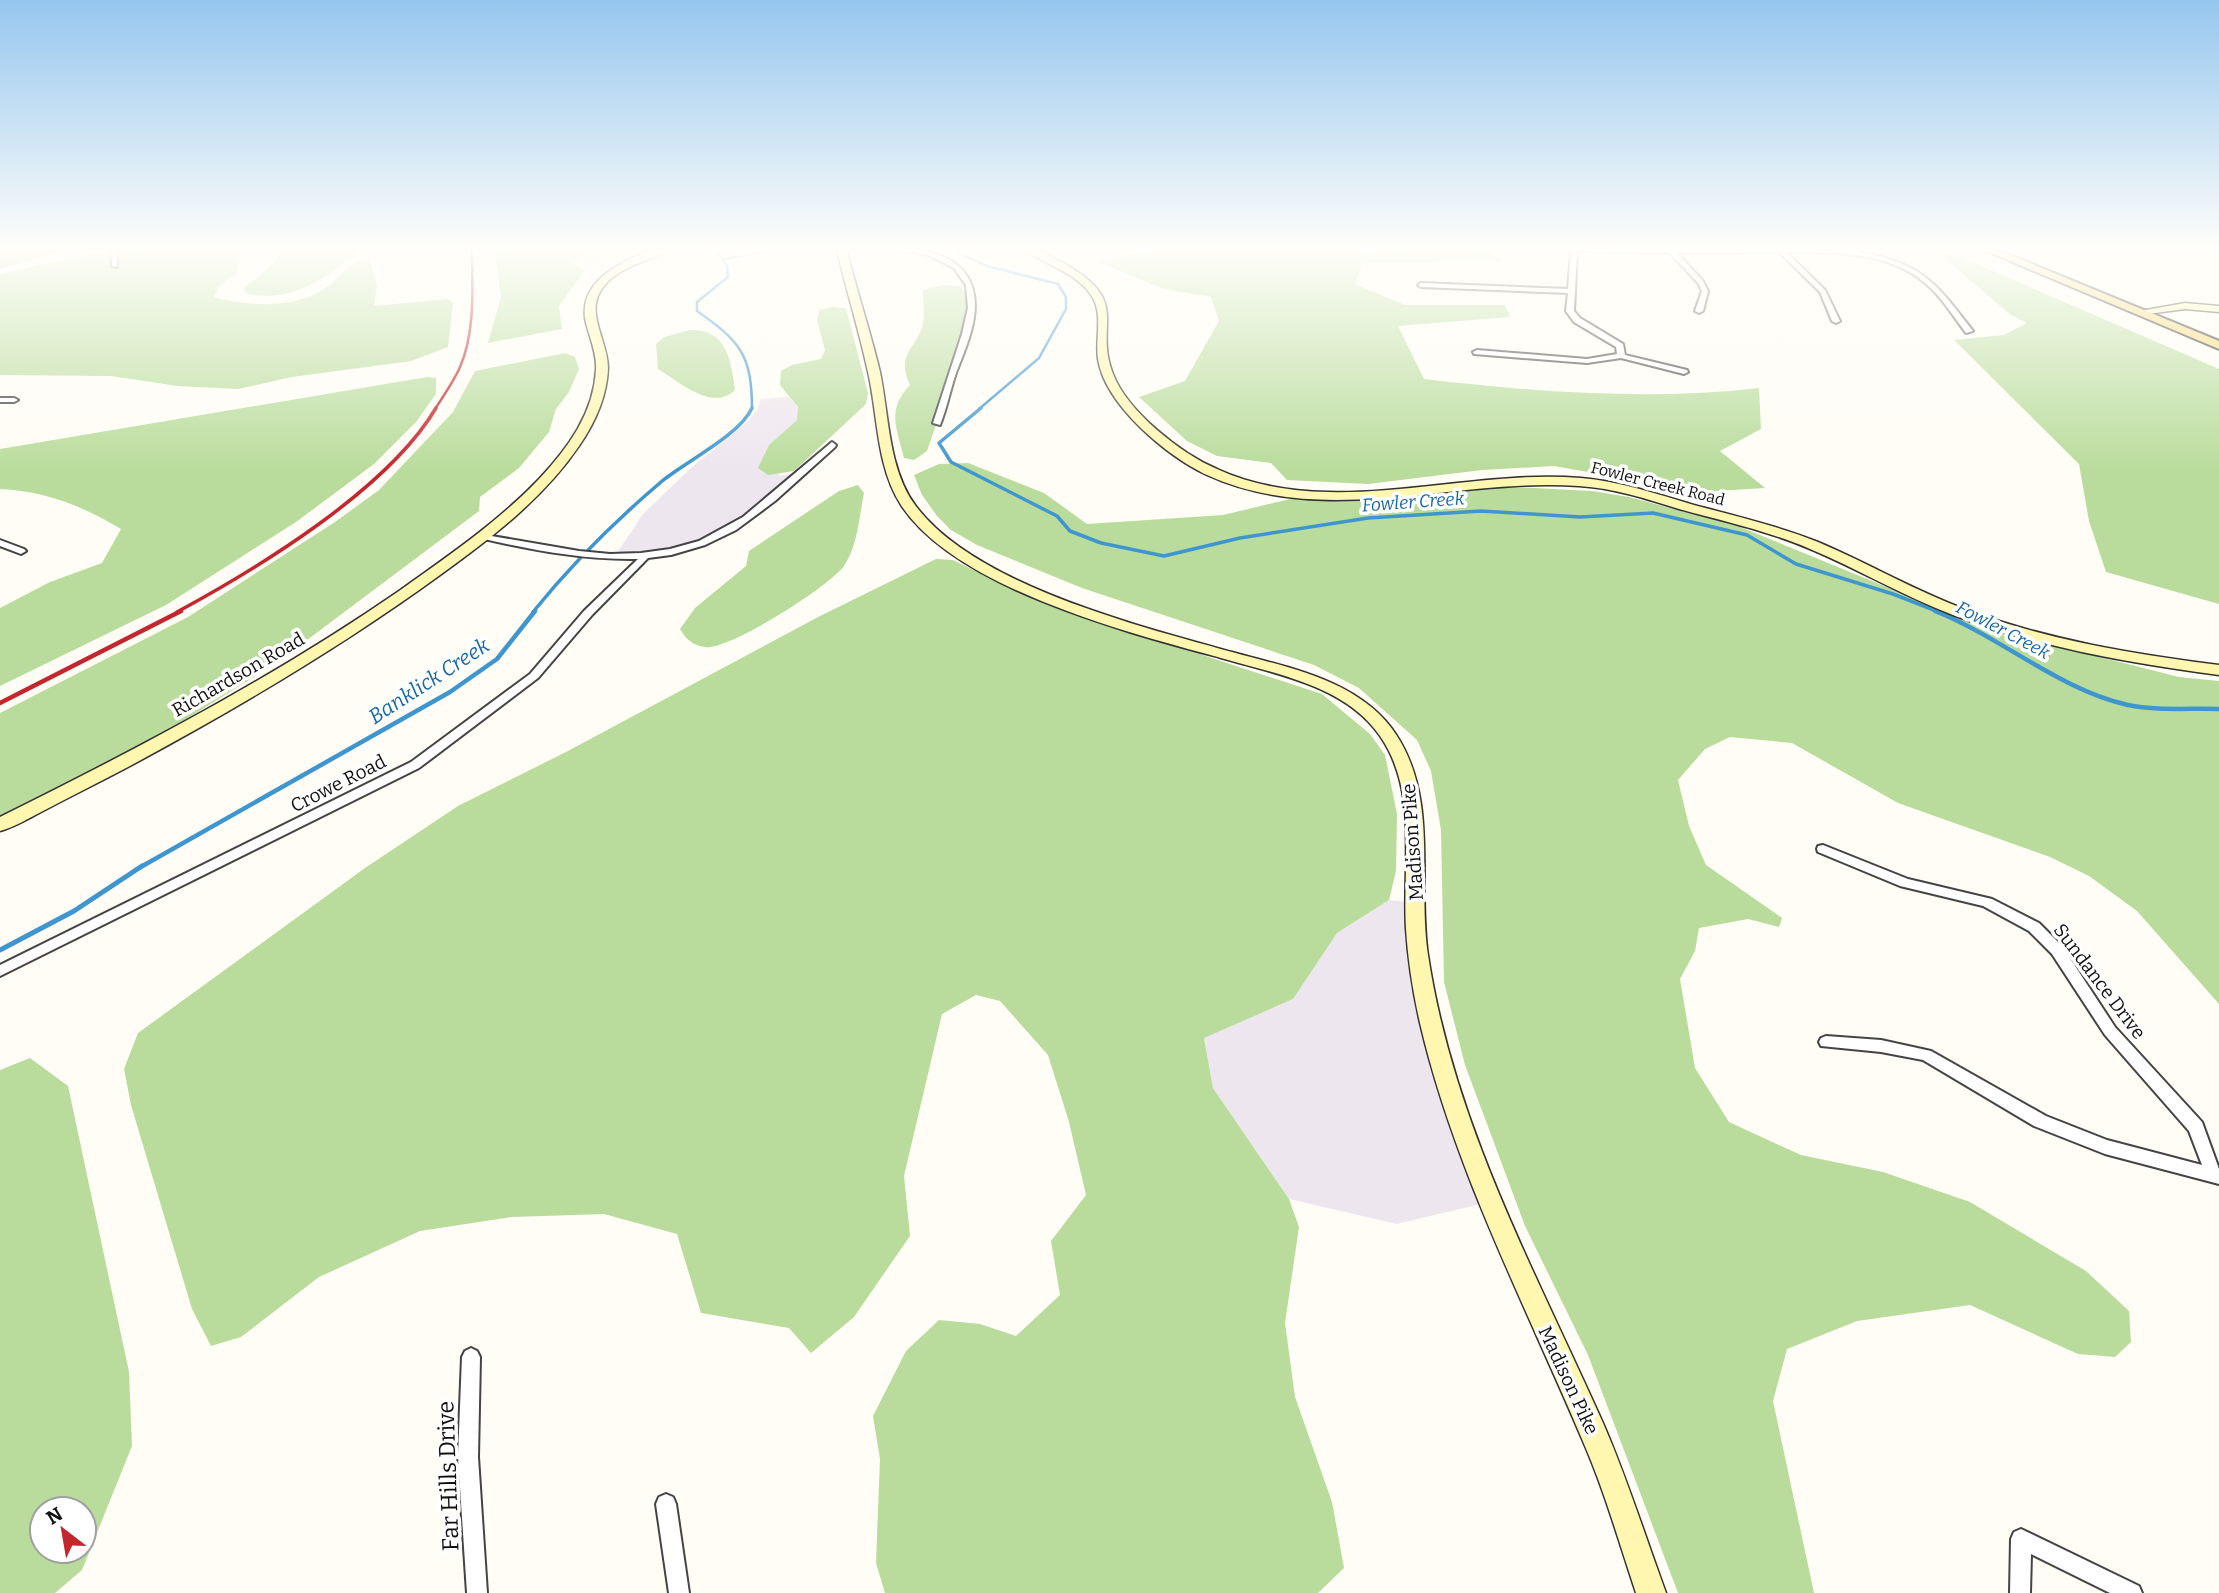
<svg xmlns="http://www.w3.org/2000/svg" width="2219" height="1593" font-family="Bitter,serif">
  <rect width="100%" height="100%" fill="#fffdf5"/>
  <!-- industrial -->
  <g fill="#eee6ef">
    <path d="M789,397l9,10 -1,13 -28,25 11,31 20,-4 -53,45 -35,21 -68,21h-31l30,-45 50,-48 53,-43 11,-13 4,-11z"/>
    <path d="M1389,900l27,3 1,45 72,254 -92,22 -108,-25 -76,-111 -9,-51 89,-38 44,-66z"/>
  </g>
  <!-- farmland -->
  <path fill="#f6f3d4" d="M594,247h46l-55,23 -14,-7z"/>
  <!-- forest -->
  <g fill="#b9dc9c" fill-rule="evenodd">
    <path d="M0,247h76l-76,22z"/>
    <path d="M176,247h71l-9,9 -1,17 -18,13 -5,11c31,9 77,12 107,-6 17,-10 28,-32 49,-31l7,25 -3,21 74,-7 5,4 -5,44 -37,14 -119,16 -54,12 -60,-3 -67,-10 -111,-1v-101l84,-19z"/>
    <path d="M284,247h79c-35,29 -66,56 -115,47l-5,-5c16,-14 32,-22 41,-42z"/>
    <path d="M494,247h100l-22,15 13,8 -26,36 3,23 -74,14 13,-46z"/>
    <path d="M1196,247h154l13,5 118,-5 21,14 -140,2 -7,21 50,21h100l5,12 -112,9 26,53c111,13 224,22 335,9l2,41 -41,22 45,37 -65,4 -146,-26 -72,4 -114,14 -81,-4 -16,-17 -54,-7 -30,-15 -48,-44 46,-16 34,-60 -8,-24 -47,-8 -65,-27 43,-10z"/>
    <path d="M1939,254l17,1 263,114v235l-113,-32 -17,-51 -10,-57 -125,-124 50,-5 23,-12 -16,-8z"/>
    <path d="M943,285l17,1 11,14 -12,58 -32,93 -13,9 -10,-2c-7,-30 -18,-48 6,-73 -15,-32 8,-38 13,-61 2,-11 0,-23 0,-34z"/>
    <path d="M832,307l14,1 22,85 -2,11 -72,67 -26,4 -10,-7 11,-23 28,-25 1,-13 -18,-22 1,-14 11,-6 29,-6 4,-9 -8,-30 2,-10z"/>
    <path d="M690,330c37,-1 41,30 45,60 -23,22 -55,-8 -77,-21l-2,-25 8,-7z"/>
    <path d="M565,353l10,4 4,12 -10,23 -13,17 -7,23 -30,36 -39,29 -1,14 -204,153 -116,72 -159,82v-105l188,-96 147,-95 44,-32 74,-78 22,-41z"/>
    <path d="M427,377l9,1v16l-20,28 -42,42 -78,58 -130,83 -166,81v-78l50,-26 52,-19 19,-34c-38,-23 -76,-38 -121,-40v-40z"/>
    <path d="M968,463l76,30 43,31 136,-9 67,-16 222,-12 80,4 37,6 109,29 251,103 190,48 40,4v323l-82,-93 -48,-35 -39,-19 -152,-54 -106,-60 -62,-6 -25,12 -27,31 11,46 17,39 76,53 -3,9 -31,-8 -49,9 -4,23 -15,28 15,89 34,54 72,33 82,17 87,30 116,69 43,40 2,31 -16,15 -37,-3 -108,-49 -113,16 -70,28 -14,52 41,192h-136l-90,-238 -63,-129 -60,-161 -21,-83 -3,-152 -10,-59 -14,-31 -58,-52 -45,-23 -232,-77 -105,-43 -26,-15 -14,-14 -15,-21 -8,-20 25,-11z"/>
    <path d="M858,485l6,8c-5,24 -6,52 -20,73 -14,20 -116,85 -139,81 -12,-1 -20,-9 -25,-18l15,-21 51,-42 3,-15 90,-60z"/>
    <path d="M936,559l17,1 66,32 107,38 196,64 48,40 15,21 12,59 -1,57 -7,29 -52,33 -44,66 -89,39 9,50 76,111 10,28 -14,96 10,74 37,105 12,66 -26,25h-433l-9,-30 4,-104 -7,-43 33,-65 33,-31 41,4 36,12 44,-41 -9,-54 35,-46 -17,-73 -21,-67 -48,-54 -24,-6 -34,19 -38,162 6,60 -56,81 -43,36 -22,-25 -88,-15 -24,-79 -73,-20 -92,3 -92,14 -101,46 -78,60 -30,9 -19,-37 -61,-204 -7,-36 14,-36 227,-165 93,-62 108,-54 254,-136z"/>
    <path d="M30,1058l38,28 61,286 3,74 -50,124 -27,23h-55v-523zM42,1509h42v42h-42z"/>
  </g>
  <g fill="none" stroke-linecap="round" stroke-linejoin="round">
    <!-- stream-far3 -->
    <g stroke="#3f96cf" stroke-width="2.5">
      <path d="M713,247l14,18 1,12 -31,25v9c43,30 55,44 55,98"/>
      <path d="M946,247l41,19 71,18 8,13v12l-27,49 -60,51"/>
      <path d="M724,259l66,-12"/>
    </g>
    <!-- stream-far2 -->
    <g stroke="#3f96cf" stroke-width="3.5">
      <path d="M981,408l-42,35 12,19 106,54 13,15 31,12 63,13 76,-18 128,-20 113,-7 99,6 73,-4 94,22 49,29 97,30 46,18"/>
      <path d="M533,612c38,-47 82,-91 128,-130 24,-20 79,-47 91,-74"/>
    </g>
    <!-- stream-far1 -->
    <g stroke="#3f96cf" stroke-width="4.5">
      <path d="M1935,611c66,26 123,78 193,94 28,6 62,3 91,4"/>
      <path d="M139,868l311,-176 47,-33 38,-48"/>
    </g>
    <!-- stream -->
    <path stroke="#3f96cf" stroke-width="5" d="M0,950l74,-39 68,-45"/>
    <defs>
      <g id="street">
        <path d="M111,247h6v20l-5,-1z"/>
        <path d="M873,247l-3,2 -28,2 -3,-2 5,-2z"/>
        <path d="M882,247c41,0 92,7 93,58 0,23 -11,47 -19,68 -6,17 -9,35 -16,52l-7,-2 29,-89 6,-26 -2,-23 -12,-17 -26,-13z"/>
        <path d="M1551,247c16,0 32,2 48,2 34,1 68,0 102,0 61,-1 151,-10 208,18 28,14 45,40 64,64l-7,2c-13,-17 -24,-36 -41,-50 -37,-32 -93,-31 -139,-31l39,38 15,31 -4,2 -4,-2 -12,-29 -41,-40 -102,1 26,28 5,10 -5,20 -4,2 -4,-2 7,-20 -4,-8 -28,-30 -93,-2 -3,60 6,7 43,26 2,11 62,15 1,2 -4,2 -63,-16 -34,5 -113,-9 -1,-2 4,-2 110,9 30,-5 -1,-7 -42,-25 -8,-11 2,-18 -147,-6 -3,-2 3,-2 147,6 3,-38z"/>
        <path d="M0,398h14l4,2 -4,2h-14z"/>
        <path d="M832,442l4,3 -1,2 -60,54 -39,29 -31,15 -34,10 -23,3 -56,57 -54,63 -119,90 -419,208v-11l411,-203 119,-88 54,-63 54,-52c-54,1 -106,-9 -158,-21v-4l99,17 31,3 31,-1 29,-4 29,-8 44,-24z"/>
        <path d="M0,540l24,9 2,2 -5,3 -21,-8z"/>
        <path d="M1823,845l85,34 84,20 47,24 23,23 53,81 87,95 17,47v15l-114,-30 -71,-28 -111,-66 -42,-8 -60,-6 -2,-4 2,-4 5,-2 55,4 50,11 115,65 61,24 95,25 -13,-34 -84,-96 -53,-81 -23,-23 -46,-25 -83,-20 -82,-34 -1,-3 1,-3z"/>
        <path d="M471,1348l6,3 3,6 -2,100 9,136h-20l-9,-136 4,-100 3,-6z"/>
        <path d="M666,1494l7,3 3,7 13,89h-20l-13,-89 3,-7z"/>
        <path d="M2021,1529l118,57 3,7h-32l-79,-39 -1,39h-20l1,-54 3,-7z"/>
      </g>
      <g id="secondary">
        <path d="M659,247h13c-21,15 -50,17 -68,39 -21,25 4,54 4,82 -1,28 -13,55 -29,78 -36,53 -88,92 -139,129 -99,72 -204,134 -312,192 -28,15 -57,29 -85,44 -14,7 -28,16 -43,20v-14c137,-68 273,-139 399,-226 49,-35 99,-69 140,-112 29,-31 55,-66 57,-110 1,-18 -8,-34 -11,-51 -5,-41 43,-59 74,-71z"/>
        <path d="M836,247h10c10,42 24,83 34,125 9,43 8,96 35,133 59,80 224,121 317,147 58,16 130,29 165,84 42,66 20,146 31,219 25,167 107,316 175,468 24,55 42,113 63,170h-30c-17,-51 -32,-104 -54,-154 -58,-137 -128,-271 -162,-416 -7,-31 -12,-63 -14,-94 -4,-63 13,-137 -26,-193 -34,-50 -104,-62 -159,-78 -92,-25 -266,-70 -320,-153 -25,-39 -23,-90 -33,-133 -9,-42 -22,-83 -32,-125z"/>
        <path d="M1021,247c16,0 30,10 44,17 68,39 28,59 48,110 14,37 68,80 104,95 114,52 244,-1 364,9 38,3 76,16 113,27 41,11 84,21 124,37 50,21 97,49 149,68 81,30 166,44 252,55v10c-90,-12 -181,-28 -266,-60 -50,-19 -95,-46 -143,-66 -42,-18 -87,-28 -131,-40 -32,-10 -66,-21 -100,-23 -123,-9 -254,43 -372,-11 -40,-19 -102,-70 -109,-116 -3,-20 5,-42 -5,-61 -15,-26 -50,-33 -72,-51z"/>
        <path d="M2185,303l34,3v6l-34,-3 -45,6 -5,-3z"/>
      </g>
      <path id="primary" d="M1977,247h14l228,94v8z"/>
    </defs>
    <!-- street casing -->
    <use href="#street" stroke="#444" stroke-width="4"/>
    <!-- secondary casing -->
    <use href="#secondary" stroke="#333" stroke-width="3"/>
    <!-- primary casing -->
    <use href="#primary" stroke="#222" stroke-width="4"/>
    <!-- street -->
    <use href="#street" fill="#fff" fill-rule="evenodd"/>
    <!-- secondary -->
    <use href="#secondary" fill="#fff6b0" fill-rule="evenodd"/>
    <!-- primary -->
    <use href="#primary" fill="#f9d66b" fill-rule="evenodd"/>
    <!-- rail-far2 -->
    <path stroke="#c4262e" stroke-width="2.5" d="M435,409c9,-14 19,-28 25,-42 16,-37 12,-81 12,-120"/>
    <!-- rail-far1 -->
    <path stroke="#c4262e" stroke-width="3.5" d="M177,612c83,-45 211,-123 259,-204"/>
    <!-- rail -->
    <path stroke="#c4262e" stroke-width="4.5" d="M0,703l181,-92"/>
  </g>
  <!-- sky -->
  <linearGradient id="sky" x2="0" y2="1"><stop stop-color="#95c6ee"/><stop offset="0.53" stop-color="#fffefa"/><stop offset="1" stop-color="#fffefa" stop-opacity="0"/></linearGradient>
  <rect width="2219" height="470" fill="url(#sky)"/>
  <g text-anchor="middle" stroke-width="7" stroke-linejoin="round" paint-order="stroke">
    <!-- far-street labels -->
    <g font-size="16" fill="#111" stroke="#fff">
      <text transform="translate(1658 483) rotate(14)" y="6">Fowler Creek Road</text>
    </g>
    <!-- far-water labels -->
    <g font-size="18" font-style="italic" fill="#1768a6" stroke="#fff">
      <text transform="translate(1413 502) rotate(-4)" y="6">Fowler Creek</text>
      <text transform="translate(2003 630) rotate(28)" y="6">Fowler Creek</text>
    </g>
    <!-- street labels -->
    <g font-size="19" fill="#111" stroke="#fff">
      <text transform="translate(238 674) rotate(-30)" y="7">Richardson Road</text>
      <text transform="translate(338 783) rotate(-27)" y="7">Crowe Road</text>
      <text transform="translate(1412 842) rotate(-94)" y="7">Madison Pike</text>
      <text transform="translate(2100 981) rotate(53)" y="7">Sundance Drive</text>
      <text transform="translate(1569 1380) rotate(65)" y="7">Madison Pike</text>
    </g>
    <!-- water labels -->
    <g font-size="21" font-style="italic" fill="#1768a6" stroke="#fff">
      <text transform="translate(429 681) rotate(-33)" y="7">Banklick Creek</text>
    </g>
    <!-- near-street labels -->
    <g font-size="23" fill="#111" stroke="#fff">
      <text transform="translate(448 1476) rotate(-92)" y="8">Far Hills Drive</text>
    </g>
  </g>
  <!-- north arrow -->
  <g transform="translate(63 1530) rotate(329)"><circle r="33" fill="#ffffff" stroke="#a0a0a0" stroke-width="2"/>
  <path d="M0-5L12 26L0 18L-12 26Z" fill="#c4262e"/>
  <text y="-10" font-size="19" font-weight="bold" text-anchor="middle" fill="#111111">N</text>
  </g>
</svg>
